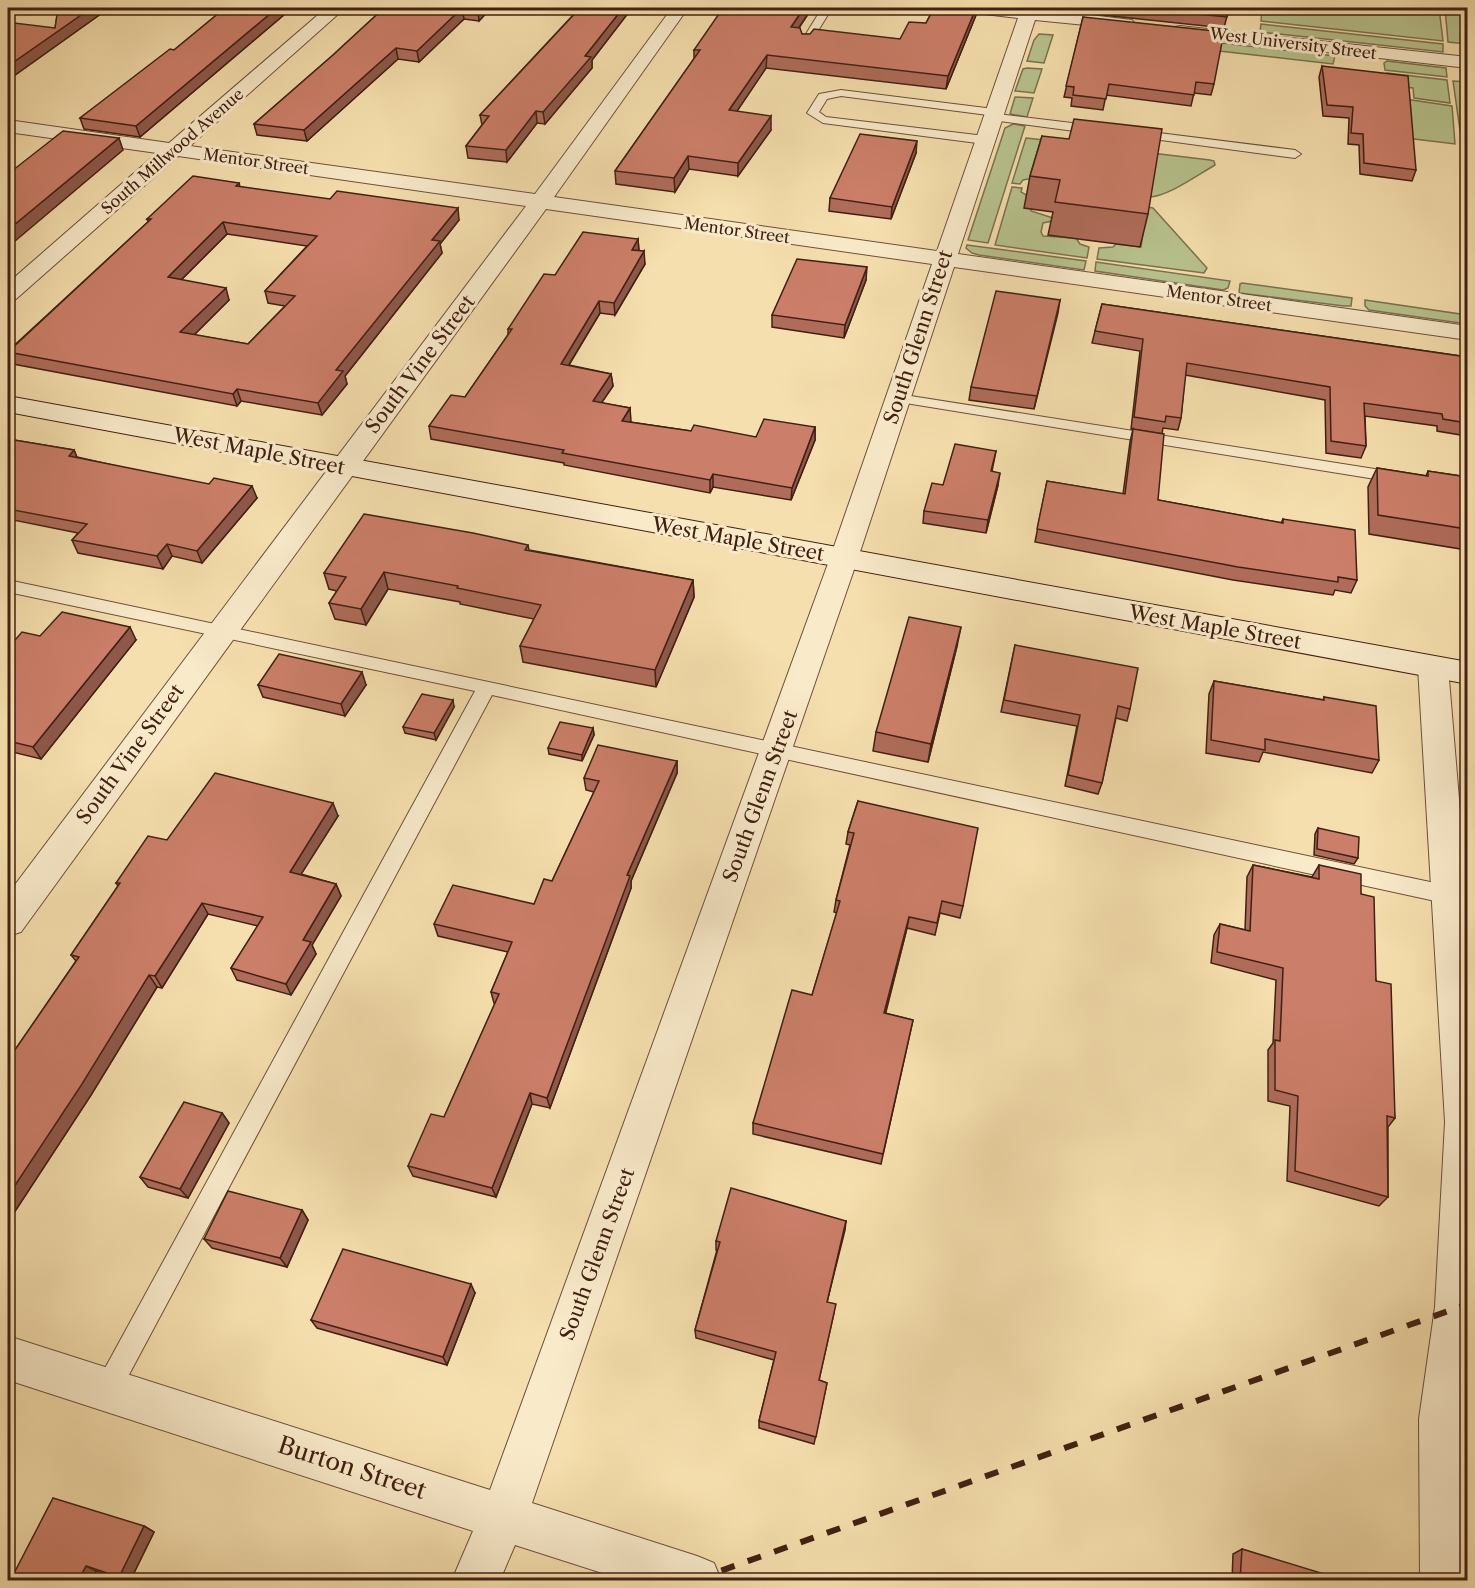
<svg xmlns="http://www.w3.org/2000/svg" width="1475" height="1588" font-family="'Libre Caslon Text',serif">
  <rect width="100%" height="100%" fill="#f6dfae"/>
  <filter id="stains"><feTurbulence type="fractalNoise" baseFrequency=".00333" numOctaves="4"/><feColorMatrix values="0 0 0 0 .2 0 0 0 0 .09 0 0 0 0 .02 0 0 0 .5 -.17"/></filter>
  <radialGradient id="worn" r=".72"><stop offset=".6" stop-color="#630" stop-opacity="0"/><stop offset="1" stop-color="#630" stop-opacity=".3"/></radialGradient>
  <!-- green -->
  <g fill="#b8c38e" stroke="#7c7250" stroke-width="1.5">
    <path d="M1262,8h177l4,33 -182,-20z"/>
    <path d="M1445,8h16l6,3v33l-19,-2z"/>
    <path d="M1261,24l182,20v8l-183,-20z"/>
    <path d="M1039,34l14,1 -9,28 -17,-2 7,-21z"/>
    <path d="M1186,39l149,17 -2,8 -149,-17z"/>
    <path d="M1387,61l59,7 1,9 -62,-7 -1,-7z"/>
    <path d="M1027,68l15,1 -8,24 -19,-2 8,-22z"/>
    <path d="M1387,73l60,7 3,23 -36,-5 -1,-10 -23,-3z"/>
    <path d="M1453,81l14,1v63l-5,-1z"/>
    <path d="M1015,97l18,1 -6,19 -17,-3z"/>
    <path d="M1405,99l47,7 3,38 -49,-6z"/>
    <path d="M1013,124l12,2 -37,117 -20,-3 37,-112z"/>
    <path d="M1026,138l81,9 -74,31 -10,2 -3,4 -8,-1z"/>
    <path d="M1118,149l92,11 4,1 1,4c-16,9 -49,33 -67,32z"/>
    <path d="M1012,187l10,1 -1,4 7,4 3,15 22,7 -1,3 -9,2 -2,9 2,4 33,2 4,6 9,3 -2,11 -92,-13z"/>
    <path d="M1147,207l6,1 54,60 -3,5 -107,-14 2,-11 14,-1 3,-3 25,3z"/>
    <path d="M967,245l119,16 -2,9 -105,-15 -7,-2 -6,-5z"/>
    <path d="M1096,262l134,19 -2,7 -5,2 -128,-19z"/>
    <path d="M1242,283l110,15 -1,8h-7l-105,-13 1,-9z"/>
    <path d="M1365,300l102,15v9l-98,-14 -4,-4z"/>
  </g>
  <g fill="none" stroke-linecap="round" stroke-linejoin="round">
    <defs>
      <g id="lane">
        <path d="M822,8h10l-22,36h-8l-1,-2z"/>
        <path d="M841,90l153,19 4,1v4l99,12 6,4 -6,4 -105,-14 -4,-1v-4l-147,-19 -14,3 -8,13 7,5 159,19 6,4 -6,4 -162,-21 -16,-10 12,-19z"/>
        <path d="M1135,130l160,20 6,4 -6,4 -164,-22v-4z"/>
        <path d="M898,394l502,79 8,5 -8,5 -507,-82 -2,-3z"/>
        <path d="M8,580l1441,306 7,3 3,6 -3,6 -7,3 -957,-209 -376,704 -9,4 -9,-4 -4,-9 4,-9 377,-690 -467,-99z"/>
      </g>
      <g id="street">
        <path d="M326,8h19l-155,138 345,48 137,-186h16l-134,189 383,54 81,-233 -42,-5 -6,-1 -2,-4h70v1l94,11 3,4 -3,4 -6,1 -91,-9 -77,234 510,72v14l-514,-73 -96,291 -326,945 165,53 17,7 7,17h-97l-109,-35 -15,35h-48l21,-49 -465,-151v-44l482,154 340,-932 102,-294 -386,-55 -525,723 -13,4v-42l518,-688 -348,-50 -162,143 -8,2v-18l149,-130 -149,-21v-12l161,23z"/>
        <path d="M1180,26l288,31v11l-294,-33 -3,-4 3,-4z"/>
        <path d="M1433,656l11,3 4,8 20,240v490l-3,22 3,161h-48l-1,-161 16,-112 10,-185 -27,-455 4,-8z"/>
      </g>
      <path id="secondary" d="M8,396l1460,266v22l-1460,-272z"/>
    </defs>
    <!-- lane casing -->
    <use href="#lane" stroke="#6e503a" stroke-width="2"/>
    <!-- street casing -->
    <use href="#street" stroke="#6e503a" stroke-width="2"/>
    <!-- secondary casing -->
    <use href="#secondary" stroke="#412013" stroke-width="2"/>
    <!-- lane -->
    <use href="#lane" fill="#f9eaca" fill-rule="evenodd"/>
    <!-- street -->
    <use href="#street" fill="#f9eaca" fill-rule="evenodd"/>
    <!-- secondary -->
    <use href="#secondary" fill="#f9eaca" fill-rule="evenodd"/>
    <!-- rail -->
    <path stroke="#412013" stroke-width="6" stroke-dasharray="14 14" stroke-linecap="butt" d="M695,1580l773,-276"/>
  </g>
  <!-- wall -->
  <g fill="#af6c5a" stroke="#412013" stroke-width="1.5" fill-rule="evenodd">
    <path d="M48,8h61l-101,72v-53l47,1 3,-17 -9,-1z"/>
    <path d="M225,8h67l-152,129 -56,-8 -4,-11 94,-68z"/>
    <path d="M384,8h107l-12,13 -15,-2 -45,43 -21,-3 -91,82 -50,-6 -3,-11 79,-69z"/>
    <path d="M568,8h64l-40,52v8l-47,56 -8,-1 -30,39 -39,-4 -2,-12 16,-21 -2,-10 95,-102 -6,-1z"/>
    <path d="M812,8l-13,20 3,6 98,5 26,-16 8,-15h43l-1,7 -30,74 -180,-21 -29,43 34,19 -33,46 -49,-7 -14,23 -59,-8 -1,-13 79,-112v-9z"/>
    <path d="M1085,8h144l-5,20 -140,-15z"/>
    <path d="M1083,17l131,67 -3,11 -17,-2 -3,13 -85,-11 -3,15 -32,-4 1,-8 -8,-1z"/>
    <path d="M1322,66l94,104 -4,11 -52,-7 -1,-29 -11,-1 1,-26 -26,-2 -4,-39z"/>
    <path d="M1042,136l106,78 -8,33 -92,-12 5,-23 -29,-4 6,-32z"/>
    <path d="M916,153l-25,66 -62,-8 1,-13z"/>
    <path d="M239,183l1,4 219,33 -19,24 2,9 -97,123 2,8 -25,31 -81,-14 -4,5 -224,-42 -5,-11v-2l140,-129 -1,-3zM227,234l80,12 -42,45 3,12 17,3 -37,38 -54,-9 35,-35 -48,-20z"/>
    <path d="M638,239l1,12 6,13 -30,51 -15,-2 -31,52 42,9 2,12 -12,17 29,5v14l61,9 65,6 59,-10v13l-24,60 -78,-13 -3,6 -146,-28v-2l-133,-24 -2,-13 36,-29 43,-62v-6l47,-54z"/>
    <path d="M866,280l-22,58 -72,-11v-12z"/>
    <path d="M1060,300l-26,109 -65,-9 2,-13z"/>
    <path d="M1102,304l365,53v79l-30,-5v-5l-72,-10 1,30 -5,12 -35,-5 -1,-53 -140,-25 -4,43 -3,12 -15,-2 -1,6 -31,-5 9,-78 -48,-8z"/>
    <path d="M1133,429l25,71 123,23 2,-4 74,61 -6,13 -16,-3 -2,5 -100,-15 -198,-38 12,-61 76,13 7,-52z"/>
    <path d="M8,439l66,11 3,7 180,41 -55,65 -30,-7 -9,13 -85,-16 -6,-13 6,-7 -70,-14z"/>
    <path d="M996,451l-4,20 6,14 -12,48 -63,-10 1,-12 19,-26z"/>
    <path d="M1377,468l49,8 2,-5 39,6v73l-98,-16 -1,-47z"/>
    <path d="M528,545l1,5 164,30 1,17 -38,90 -133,-25 -3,-16 14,-27 -74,-15v-2l-72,-13 -22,36 -31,-6 -6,-16 8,-12 -8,-2 -5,-16z"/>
    <path d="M40,636l96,4 -95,119 -33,-8v-103z"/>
    <path d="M1015,645l115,64 -3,12 -11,-3 -14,65 -4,11 -33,-8 12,-60 -76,-14z"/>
    <path d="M957,646l-29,116 -55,-11 3,-19z"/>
    <path d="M1214,681l109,19 1,-3 55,63 -7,13 -109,-21 -4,10 -53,-9 3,-59z"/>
    <path d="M258,685h108l-21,31 -82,-19z"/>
    <path d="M454,707l-18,33 -31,-7 -2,-6z"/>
    <path d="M593,728l1,7 -12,26 -33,-7 -1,-6z"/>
    <path d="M677,761v12l-46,108v7l-81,220 -18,-4 -36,93 -83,-21 -5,-10 36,-49 51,-113 -1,-1 -3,-11 17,-40 -70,-16 -4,-12 100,-20 18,-23 42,-89 -8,-2 -2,-12z"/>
    <path d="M858,801l105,105 -3,12 -20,-5 -5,22 -28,-7 -22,85 28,7 -32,144 -128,-30v-11l59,-128 25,-82 -3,-1 2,-12 14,-55 -4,-1 2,-12z"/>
    <path d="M338,816l-37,58 35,10 5,12 -29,49 4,9 -25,41 -54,-15 -6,-12 27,-42 -50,-12 -46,74 -5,-1 -66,108 -83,127v-162l68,-99 -5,-6 47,-69 -2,-3 51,-43z"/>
    <path d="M1318,828l40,30 -4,6 -40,-9 1,-21z"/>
    <path d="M1253,865l59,12 7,-12 42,29 15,87 19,137 -7,9v70l-9,9 -92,-25 3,-75 -22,-5v-51l5,-7 3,-63 -65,-17 3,-28 6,-11 25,6 2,-53z"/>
    <path d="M222,1113l7,10 -41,75 -40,-11 -8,-10z"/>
    <path d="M302,1210l6,10 -21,47 -75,-19 -8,-9z"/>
    <path d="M846,1221l-19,81 7,11 -15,67 8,3 -13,61 -55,-16v-7l15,-61 -78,-22 -1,-8 22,-80h-1v-9z"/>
    <path d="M475,1293l-28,72 -130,-37 -6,-8z"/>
    <path d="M144,1526l10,6 -24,49h-5l-29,-10 -4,10h-82z"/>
    <path d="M1242,1549l91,32h-101l1,-27z"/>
  </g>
  <!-- shaded-wall -->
  <g fill="#8e584a" stroke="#412013" stroke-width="1.5">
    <path d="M91,8h18l-101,72v-14z"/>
    <path d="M277,8h15l-152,129 -4,-11z"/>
    <path d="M462,8l2,11 -45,43 -2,-11z"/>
    <path d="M480,8h11l-12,13 -1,-11z"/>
    <path d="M623,8h9l-40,52v8l-47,56 -2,-12 42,-56z"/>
    <path d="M804,8h8l-21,31v-12z"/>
    <path d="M976,8h1l-1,7 -30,74 2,-13z"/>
    <path d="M396,48l2,11 -91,82 -3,-11z"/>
    <path d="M767,55l-1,13 -37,55v-13z"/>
    <path d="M536,111l1,12 -30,39 -1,-12z"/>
    <path d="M771,116v14l-33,46v-13z"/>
    <path d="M119,138l4,12 -115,97v-17z"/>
    <path d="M917,141l-1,12 -25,66 1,-12z"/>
    <path d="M688,156l1,13 -14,23 -1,-14z"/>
    <path d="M458,208l1,12 -19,24 2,9 -97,123 2,8 -25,31 -4,-12 18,-33 96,-130z"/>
    <path d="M223,222l4,12 -55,55 -4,-12z"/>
    <path d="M638,239l1,13 -7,-2z"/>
    <path d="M644,251l1,13 -30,51 -1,-12z"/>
    <path d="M867,267l-1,13 -22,58 1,-13z"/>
    <path d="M226,288l3,12 -44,44 -5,-12z"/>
    <path d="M1060,300l-2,13 -24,96 3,-13z"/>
    <path d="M599,301l1,12 -38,63 -1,-12z"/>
    <path d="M611,374l2,12 -19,28 -1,-13z"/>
    <path d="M237,389l4,12 -4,5 -4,-12z"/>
    <path d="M630,408l1,13 -8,13 -1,-13z"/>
    <path d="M815,427v13l-24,60 1,-12z"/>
    <path d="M74,450l5,13 -10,-7z"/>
    <path d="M1000,473l-2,12 -12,48 2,-13z"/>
    <path d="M713,474v13l-3,6v-13z"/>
    <path d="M252,486l5,12 -55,65 -5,-12z"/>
    <path d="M167,544l5,12 -9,13 -6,-13z"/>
    <path d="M384,572l4,17 -22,36 -5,-16z"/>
    <path d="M693,580l1,17 -38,90 -1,-17z"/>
    <path d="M130,627l6,13 -95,119 -8,-12z"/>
    <path d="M961,627l-4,19 -29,116 3,-18z"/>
    <path d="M362,672l4,13 -21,31 -4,-12z"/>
    <path d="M453,700l1,7 -18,33 -2,-7z"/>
    <path d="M593,728l1,7 -12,26v-6z"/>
    <path d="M677,761v12l-46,108v7l-81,220 -3,-10 80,-223z"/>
    <path d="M333,803l5,13 -43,68 -5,-12z"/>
    <path d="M336,884l5,12 -29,49 4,9 -25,41 -5,-11 17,-44z"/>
    <path d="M202,903l6,11 -46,74 -7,-12z"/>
    <path d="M909,917l-2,11 -24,96 1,-11z"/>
    <path d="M149,975l8,12 -66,108 -83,127v-26z"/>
    <path d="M530,1093l2,11 -36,93 -4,-9z"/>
    <path d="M222,1113l7,10 -41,75 -8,-9z"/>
    <path d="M302,1210l6,10 -21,47 -7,-9z"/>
    <path d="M846,1221l-1,9 -20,80 2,-8z"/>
    <path d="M471,1284l4,9 -28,72 -4,-8z"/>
    <path d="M144,1526l10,6 -24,49h-3l-8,-4z"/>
    <path d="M86,1566l10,5 -4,10h-14z"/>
  </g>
  <!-- building -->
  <g fill="#cb7e69" stroke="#412013" stroke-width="1.5" fill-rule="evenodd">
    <path d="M58,8h33l-83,58v-39l6,-4 41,5z"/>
    <path d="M225,8h52l-141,118 -56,-8 90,-69 4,1z"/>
    <path d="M384,8h96l-2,2 -16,-2 -45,43 -21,-3 -92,82 -50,-6 79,-69z"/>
    <path d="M580,8h43l-38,48 6,1 -48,55 -7,-1 -30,39 -40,-4 23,-30 -9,-1z"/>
    <path d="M723,8h81l-13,19 9,1 2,6h8l4,-5 86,10 9,-17 17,1 8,-15h42l-28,68 -181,-21 -38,55 42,6 -33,47 -50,-7 -14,22 -59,-7 85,-121h-6z"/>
    <path d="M1137,8h92l-2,9z"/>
    <path d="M1083,17l141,15 -10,52 -18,-2 -2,13 -85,-11 -3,15 -33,-4 1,-8 -8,-1z"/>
    <path d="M1322,66l86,10 8,94 -52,-7 -1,-29 -12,-1 2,-26 -26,-2z"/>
    <path d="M1074,119l88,10 -14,85 -93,-12 5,-22 -30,-4 12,-40 27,3z"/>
    <path d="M63,131l56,7 -111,92v-56z"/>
    <path d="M860,134l57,7 -25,66 -62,-9z"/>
    <path d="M193,176l46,7 -3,3 94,13 7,-8 121,17 -26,32 8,1 -104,129 7,1 -25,32 -81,-14 -4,5 -225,-42 143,-133h-4zM223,222l94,14 -52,55 30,5 -47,48 -68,-12 46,-44 -58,-11z"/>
    <path d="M583,232l55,7 -6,11 12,1 -30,52 -15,-2 -38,63 50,10 -18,27 37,7 -8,13 69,10 3,-6 62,12 8,-18 51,8 -23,61 -79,-14 -3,6 -148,-27 2,-3 -135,-24 22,-31 14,2 47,-68h-4l36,-55 11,1z"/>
    <path d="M797,259l70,8 -22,58 -73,-10z"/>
    <path d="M996,291l64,9 -23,96 -66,-9z"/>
    <path d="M1102,304l365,53v66l-24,-4 -1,-5 -78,-11 2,43 -35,-5 -1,-54 -143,-24 -6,55 -15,-2 -1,6 -31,-5 9,-78 -48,-8z"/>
    <path d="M1133,429l31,5 -6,66 125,23v-4l72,11 2,50 -19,-3v5l-100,-15 -201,-38 10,-48 78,13z"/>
    <path d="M8,439l66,11 -5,6 140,28 5,-6 38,8 -55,65 -30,-7 -10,12 -85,-16 15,-16 -79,-15z"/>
    <path d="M955,444l41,7 -5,20 9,2 -12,47 -64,-9 8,-28 11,2z"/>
    <path d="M1377,468l51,8v-5l39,6v52l-89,-14z"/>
    <path d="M364,514l109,19 55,12 -3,5 168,30 -38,90 -135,-24 21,-41 -84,-17 1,-2 -74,-14 -23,37 -32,-6 17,-26 -22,-4z"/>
    <path d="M62,612l68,15 -97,120 -25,-6v-72l3,-4h-3v-17l14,-16 18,4z"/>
    <path d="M909,617l52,10 -30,117 -55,-12z"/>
    <path d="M1015,645l123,23 -8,41 -12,-3 -16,77 -34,-8 12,-60 -76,-15z"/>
    <path d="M279,654l83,18 -21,32 -83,-19z"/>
    <path d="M1214,681l110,19v-3l52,9 3,54 -114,-21v11l-54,-10z"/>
    <path d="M422,694l31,6 -19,33 -31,-6z"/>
    <path d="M560,722l33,6 -11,27 -34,-7z"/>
    <path d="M598,745l79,16 -50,114 3,1 -83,222 -17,-5 -38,95 -84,-22 23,-52 13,3 55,-123 -8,-2 21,-50 -78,-18 19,-39 81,19 10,-25 8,2 47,-100 -15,-3z"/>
    <path d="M215,773l118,30 -43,69 46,12 -33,56 8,2 -25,42 -55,-16 32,-51 -61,-14 -47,73 -6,-1 -67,109 -74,112v-136l71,-103 -8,-2 49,-72h-4l32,-47 19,4z"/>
    <path d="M858,801l120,27 -15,78 -21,-5 -5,22 -28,-6 -25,96 29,7 -30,134 -130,-31 39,-133 20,5 28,-94 -4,-1 18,-67 -6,-1z"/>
    <path d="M1318,828l41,9 -1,21 -41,-9z"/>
    <path d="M1253,865l66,14v-14l42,9v20l13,3 2,84 15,3 4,134 -8,-2 1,81 -93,-26 3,-75 -23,-6v-50l5,1 3,-73 -66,-16 3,-28 30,7z"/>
    <path d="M184,1102l38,11 -42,76 -40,-12z"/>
    <path d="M731,1188l115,33 -19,81 9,2 -17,76 8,3 -11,54 -57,-16 17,-69 -81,-22 25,-88 -4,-1z"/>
    <path d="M228,1191l74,19 -22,48 -76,-19z"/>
    <path d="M343,1249l128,35 -28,73 -132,-37z"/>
    <path d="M53,1498l91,28 -25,51 -33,-11 -8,15h-68z"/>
    <path d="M1242,1549l92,28 -1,4h-93z"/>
  </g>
  <g text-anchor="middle" stroke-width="6" stroke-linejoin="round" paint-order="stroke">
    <!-- far-street labels -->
    <g font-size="16" fill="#412013" stroke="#f9eaca">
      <text transform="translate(1293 43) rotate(7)" y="6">West University Street</text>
      <text transform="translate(172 151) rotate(-41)" y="6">South Millwood Avenue</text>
      <text transform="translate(256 161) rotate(8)" y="6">Mentor Street</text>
      <text transform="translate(737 230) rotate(8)" y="6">Mentor Street</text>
      <text transform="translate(1219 298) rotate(8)" y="6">Mentor Street</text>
    </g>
    <!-- street labels -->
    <g font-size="20" fill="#412013" stroke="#f9eaca">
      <text transform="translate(918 337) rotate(-72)" y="7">South Glenn Street</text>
      <text transform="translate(420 364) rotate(-53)" y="7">South Vine Street</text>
      <text transform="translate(259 451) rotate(11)" y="7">West Maple Street</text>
      <text transform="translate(738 539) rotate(10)" y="7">West Maple Street</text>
      <text transform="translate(1215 627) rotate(10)" y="7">West Maple Street</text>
      <text transform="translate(130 754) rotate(-54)" y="7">South Vine Street</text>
      <text transform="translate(760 796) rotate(-70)" y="7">South Glenn Street</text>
      <text transform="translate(597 1254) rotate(-70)" y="7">South Glenn Street</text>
    </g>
    <!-- near-street labels -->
    <g font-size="24" fill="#412013" stroke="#f9eaca">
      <text transform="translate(352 1468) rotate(18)" y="8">Burton Street</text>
    </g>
  </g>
  <!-- margin -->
  <rect width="1475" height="1588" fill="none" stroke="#f6dfae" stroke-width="30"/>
  <rect x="9" y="9" width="1457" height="1570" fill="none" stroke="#412013" stroke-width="3"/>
  <rect x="15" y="15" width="1445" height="1558" fill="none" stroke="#412013" stroke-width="1.5"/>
  <rect width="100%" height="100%" filter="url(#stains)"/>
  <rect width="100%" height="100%" fill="url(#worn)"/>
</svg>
